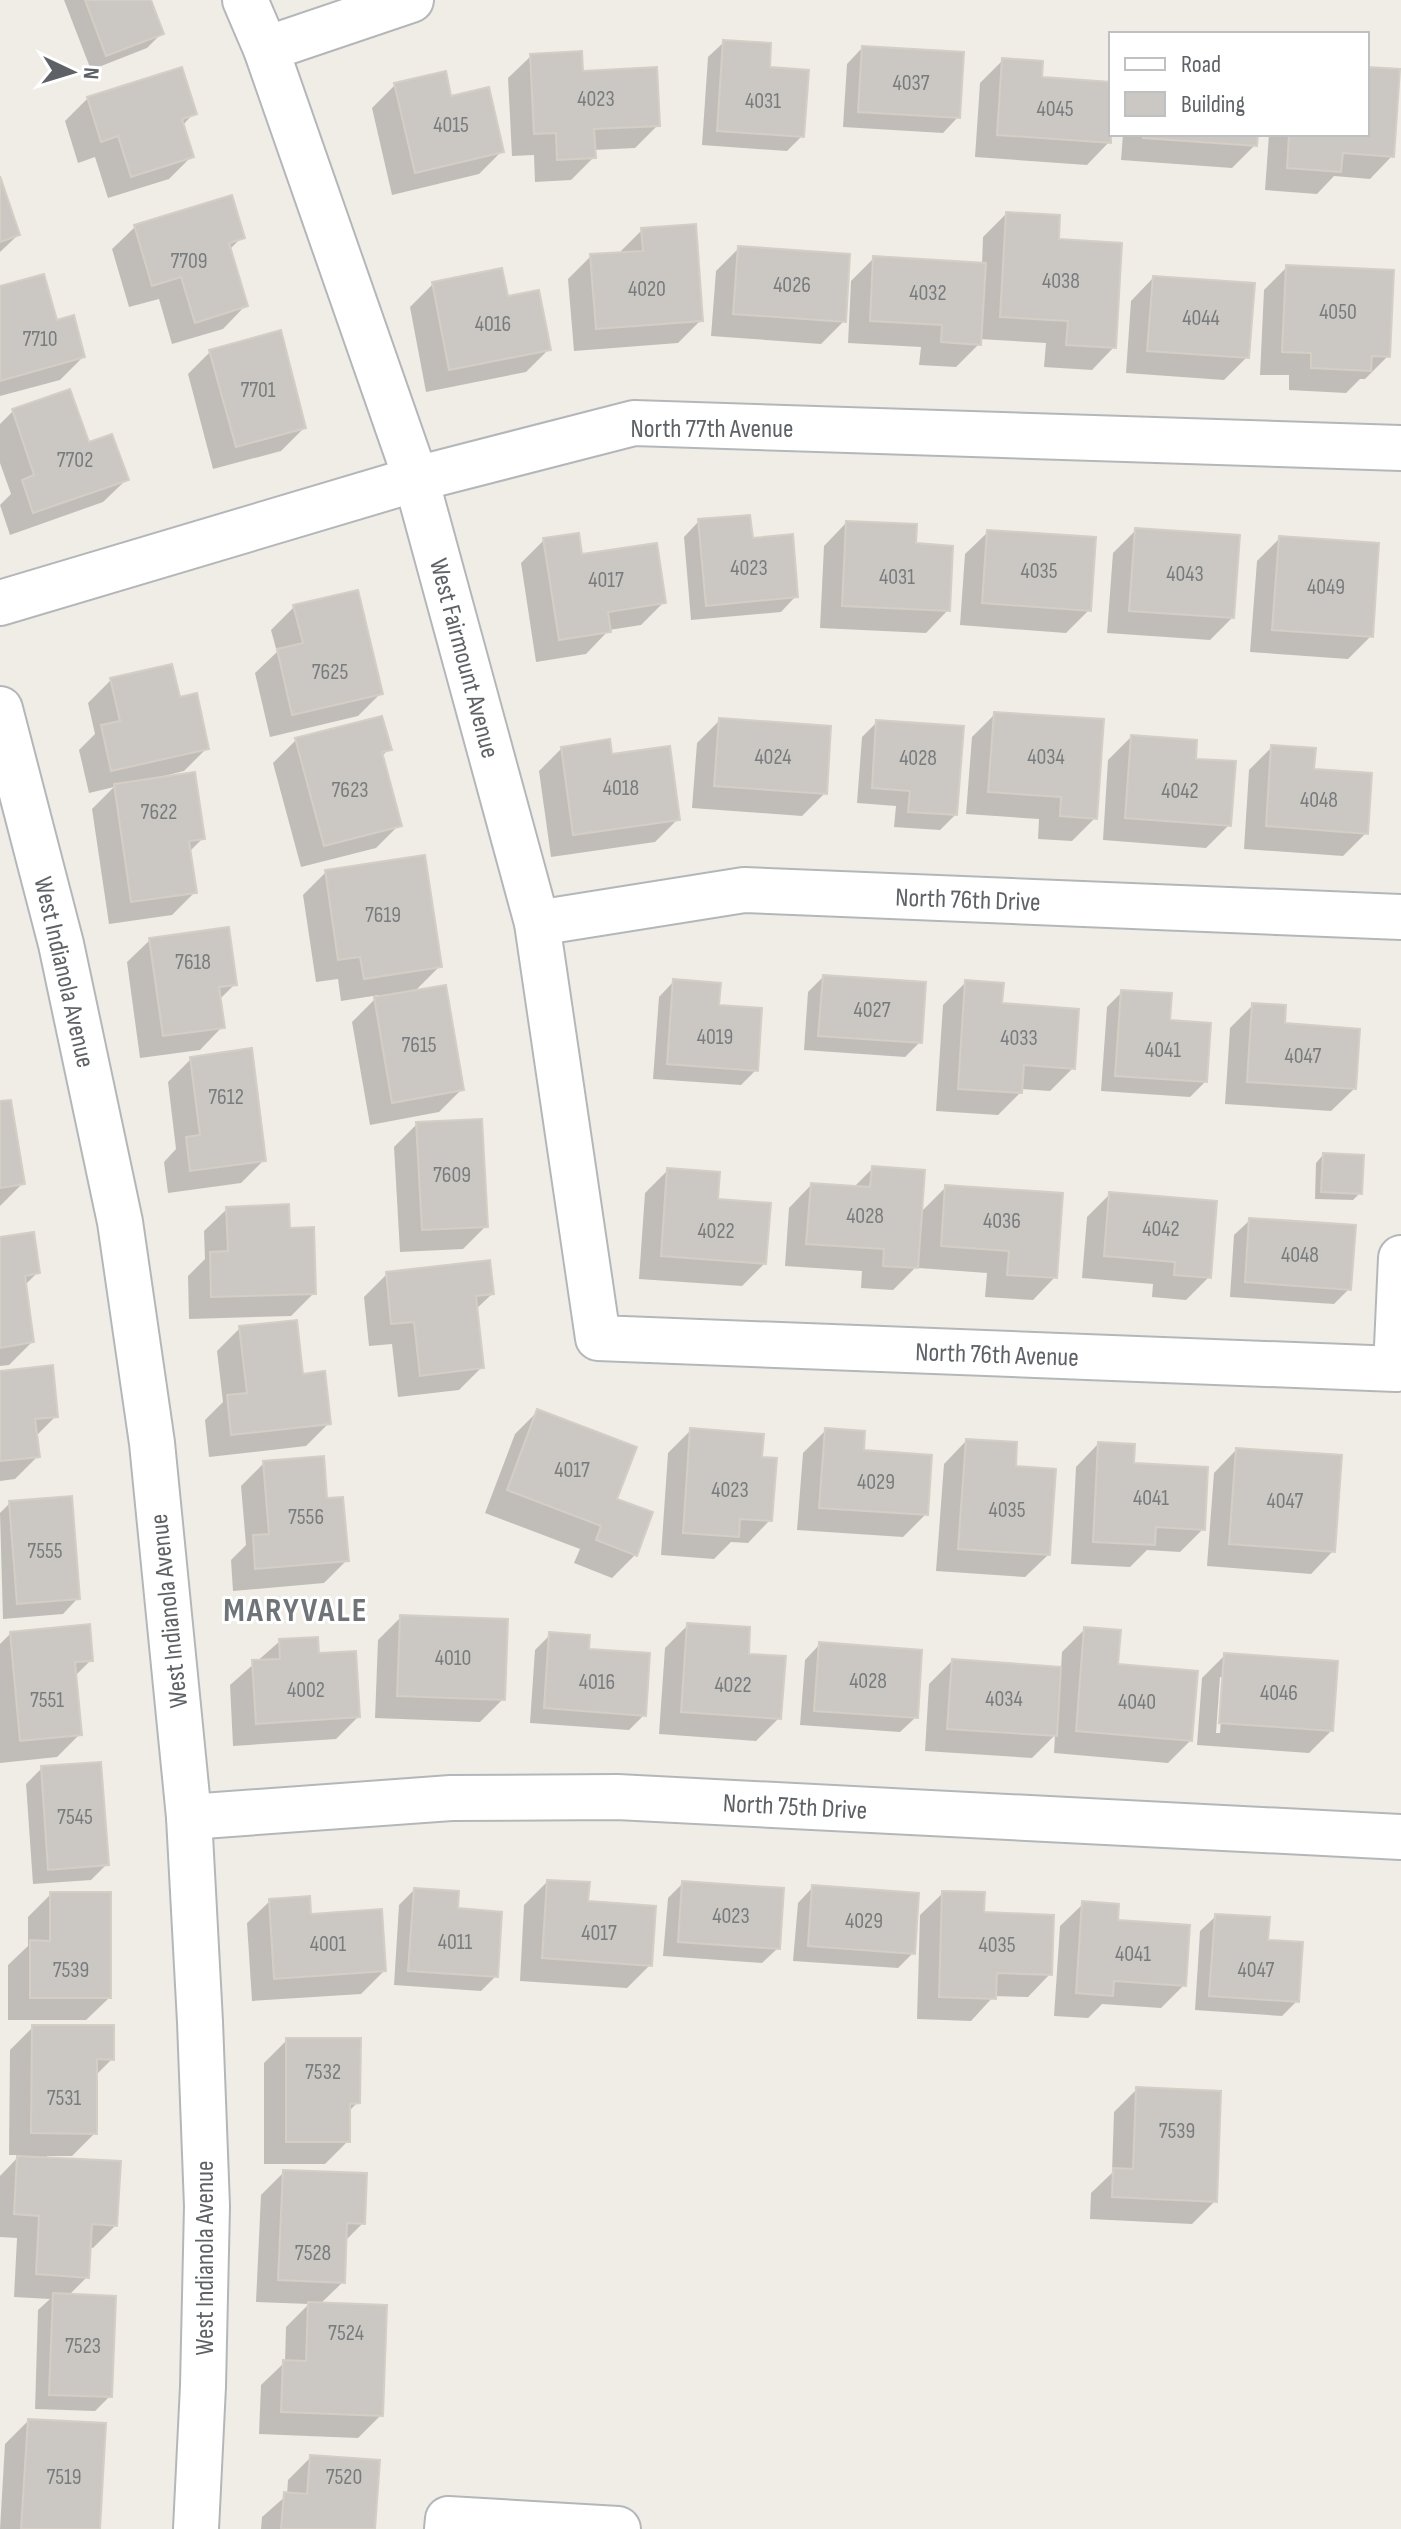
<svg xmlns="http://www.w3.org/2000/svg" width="1401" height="2529" font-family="'Sofia Sans Condensed',sans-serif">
  <rect width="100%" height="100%" fill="#f0ede7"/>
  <!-- shadow -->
  <g fill="#0003" fill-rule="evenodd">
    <path d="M64,0h85l13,33 -15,15 -56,22z"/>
    <path d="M724,42l44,27 34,67 -15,15 -85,-6 6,-88z"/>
    <path d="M862,48l96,69 -15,16 -100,-6 4,-63z"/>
    <path d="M531,56l50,17 77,52 -23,23 -42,2 1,7 -23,23 -36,2 -1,-27 -22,1 -4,-78z"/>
    <path d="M1003,60l36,19 72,5 -2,58 -22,23 -112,-8 5,-74z"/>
    <path d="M1367,69l25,87 -22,23 -36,-3 -17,18 -52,-4 4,-56h98z"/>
    <path d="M395,85l55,13 52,53 -23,23 -87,21 -20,-87z"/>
    <path d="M88,98l106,15 -12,13 9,31 -22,22 -61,19 -13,-41 -17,6 -13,-42z"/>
    <path d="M1123,134h133l-1,11 -23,23 -111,-8z"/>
    <path d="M0,182l18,53 -18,17z"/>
    <path d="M1006,214l51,27 57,106 -22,23 -48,-3 2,-24 -67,-4v5l-23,23 -37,-2 2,-18 -73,-4 3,-62 23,-23 108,7 1,-28z"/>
    <path d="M135,227l107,10 -13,13 16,56 -22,23 -51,15 -13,-45 -30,8 -17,-58z"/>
    <path d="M642,230l59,90 -23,23 -104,8 -6,-72 23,-23 28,-3z"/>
    <path d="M739,248l105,73 -23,23 -110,-8 5,-65z"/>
    <path d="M1287,267l101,89 -23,23h-5l-14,14 -57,-3v-15h-29l4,-85z"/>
    <path d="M1153,278l94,79 -23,23 -98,-7 5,-72z"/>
    <path d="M433,284l73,14 43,51 -23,23 -100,20 -16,-85z"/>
    <path d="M0,288l55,34 28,35 -23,23 -60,16z"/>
    <path d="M210,352l94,76 -23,23 -68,18 -25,-95z"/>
    <path d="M13,411l113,69 -23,22 -93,33 -10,-30 11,-11 -11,-31v-39z"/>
    <path d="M699,521l52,19 45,56 -15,16 -90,8 -7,-83z"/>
    <path d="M846,523l68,22 34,65 -22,23 -106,-5 4,-82z"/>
    <path d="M1136,530l97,87 -23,23 -103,-7 6,-80z"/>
    <path d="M988,532l101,78 -23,23 -106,-8 5,-71z"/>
    <path d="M1280,538l91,98 -23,23 -98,-7 7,-91z"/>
    <path d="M544,540l36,16 84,46 -23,23 -32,5 -23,24 -50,8 -15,-99z"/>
    <path d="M294,607l87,86 -23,23 -88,21 -15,-64 22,-21 -6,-22z"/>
    <path d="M111,680l67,19 29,49 -23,23 -20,5 39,62 -14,14 6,40 -23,23 -63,9 -17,-115 22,-22 -25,6 -10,-43 16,-16 -7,-31z"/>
    <path d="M995,714l100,104 -23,23 -34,-2 1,-20 -73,-5 6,-77z"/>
    <path d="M720,720l105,73 -23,23 -110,-8 5,-65z"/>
    <path d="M877,722l78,93 -15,15 -46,-3 2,-21 -39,-3 5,-66z"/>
    <path d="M1131,737l63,23 35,65 -23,23 -103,-8 5,-80z"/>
    <path d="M296,740l93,9 -8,8 18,68 -23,23 -75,19 -28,-104z"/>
    <path d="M1272,747l40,23 54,63 -23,23 -99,-7 5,-79z"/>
    <path d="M562,748l48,8 68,63 -23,23 -104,15 -12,-86z"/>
    <path d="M326,872l114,94 -26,26 48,97 -23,23 -69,13 -18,-103 27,-27 -38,6 -3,-22 -22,3 -13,-87z"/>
    <path d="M150,940l85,44 -16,16 3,27 -22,23 -60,8 -13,-96z"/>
    <path d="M823,977l97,65 -15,15 -101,-7 4,-58z"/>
    <path d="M674,981l43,26 39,63 -15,15 -88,-6 6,-82z"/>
    <path d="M966,982l34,23 73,63 -23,23 -29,-2 -1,4 -22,22 -62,-4 7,-106z"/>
    <path d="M1122,992l46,30 37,60 -15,15 -89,-6 6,-84z"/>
    <path d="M1253,1005l29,20 72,64 -23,22 -106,-7 5,-76z"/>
    <path d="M191,1059l73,101 -23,23 -73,10 -4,-31 12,-13 -8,-67z"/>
    <path d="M0,1103l23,80 -23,23z"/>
    <path d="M417,1124l69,102 -23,23 -63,3 -6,-105z"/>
    <path d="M1323,1155l37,38 -7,7 -38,-1 1,-36z"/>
    <path d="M872,1169l48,44 26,-26 109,90 -22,23 -48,-3 2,-24 -68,-5v-4l-26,26 -32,-2 1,-17 -77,-5 4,-58 22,-23 42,3z"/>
    <path d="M668,1170l48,31 49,62 -23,23 -103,-7 6,-86z"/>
    <path d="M1110,1194l99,83 -23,23 -34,-3 1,-13 -71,-6 5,-61z"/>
    <path d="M227,1209l87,84 -23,23 -102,3 -1,-43 17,-17 -1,-28z"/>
    <path d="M1250,1220l99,69 -15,15 -104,-7 4,-62z"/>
    <path d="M0,1239l38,33 -14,14 8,56 -23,23 -9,1z"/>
    <path d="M387,1274l105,20 -17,16 7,57 -23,23 -61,7 -6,-53 -23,2 -5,-49z"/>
    <path d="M240,1328l89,95 -23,23 -97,11 -4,-37 18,-18 -6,-51z"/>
    <path d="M0,1373l56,43 -21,21 3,19 -23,23 -15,2z"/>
    <path d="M537,1412l77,88 21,55 -23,23 -38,-15 6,-14 -95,-36 30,-79z"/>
    <path d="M691,1430l69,29 10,61 -22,23 -17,-1 -17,17 -53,-4 7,-102z"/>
    <path d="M826,1430l36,22 64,62 -23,23 -106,-7 6,-77z"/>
    <path d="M966,1441l47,27 35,87 -23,22 -89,-6 8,-107z"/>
    <path d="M1098,1444l34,21 71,64 -23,23 -33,-2 -17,17 -59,-3 5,-97z"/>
    <path d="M1236,1450l97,101 -22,23 -104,-8 7,-93z"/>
    <path d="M264,1463l61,37 22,60 -23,23 -91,8 -2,-31 15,-15 -5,-59z"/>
    <path d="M10,1503l68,95 -15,16 -60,5 -3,-106z"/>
    <path d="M401,1617l102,82 -23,23 -105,-4 3,-78z"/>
    <path d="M688,1625l58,30 33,63 -23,23 -97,-7 6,-86z"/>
    <path d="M1085,1629l31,37 75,74 -23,23 -114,-10 1,-18 -23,23 -107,-7 4,-67 23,-23 109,8 1,-17z"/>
    <path d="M11,1633l80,27 -17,17 6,57 -23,23 -57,6v-119z"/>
    <path d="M550,1635l36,15 58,65 -15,15 -99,-7 5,-73z"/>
    <path d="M280,1641l37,14 41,62 -22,22 -103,7 -3,-61z"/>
    <path d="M820,1644l96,73 -16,15 -100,-7 5,-65z"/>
    <path d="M1225,1655l107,75 -23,23 -112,-8 5,-67zM1220,1677h4l-4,56h-4z"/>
    <path d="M42,1768l65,96 -16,16 -58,4 -7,-100z"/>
    <path d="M547,1882l39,21 64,62 -23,23 -107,-7 4,-76z"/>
    <path d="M683,1883l95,65 -16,15 -99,-7 5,-58z"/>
    <path d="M813,1887l100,66 -15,15 -105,-7 5,-58z"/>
    <path d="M414,1890l42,20 40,66 -15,15 -87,-6 5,-80z"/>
    <path d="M943,1893l107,81 -22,23 -34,-1 -23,25 -54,-2 3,-104z"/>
    <path d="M51,1894l58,104 -23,22h-78v-55l20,-19v-29z"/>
    <path d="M270,1901l40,16 74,54 -23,23 -109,7 -5,-78z"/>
    <path d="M1083,1904l33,18 68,63 -23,23 -59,-4 -14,14 -34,-2 6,-90z"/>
    <path d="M1216,1916l50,25 31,60 -15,15 -87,-6 5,-79z"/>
    <path d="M33,2027l79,32 -17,17v57l-23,23h-25v3l69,66 -23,23 -4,-1 -2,30 -19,19 42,100 -15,15 -60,-2 3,-99 12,-11 -36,-2 3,-59 -17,-1v-61l20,-21h-11l1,-105z"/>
    <path d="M287,2040l71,62 -10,10v29l-23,23h-61v-101z"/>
    <path d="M1137,2089l78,112 -23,23 -102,-5 1,-26 21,-20 2,-61z"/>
    <path d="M284,2172l79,51 -19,19 -1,40 -23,22 61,111 -23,23 -99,-4 2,-49 24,-23 1,-35 23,-23 -53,-2 5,-107z"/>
    <path d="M28,2421l70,108h-98l5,-85z"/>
    <path d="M311,2457l62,72h-112l1,-12 25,-22 1,-15z"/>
  </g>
  <!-- building -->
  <g fill="#cbc8c4" stroke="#d4cec5" stroke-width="2">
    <path d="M85,0h66l13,34 -58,22z"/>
    <path d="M723,40l48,3 -1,24 39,3 -5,67 -87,-6z"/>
    <path d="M862,46l102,6 -4,66 -102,-6z"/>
    <path d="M582,51l1,20 74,-4 3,59 -66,3 2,29 -39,2 -1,-27 -22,1 -4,-80z"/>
    <path d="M1002,58l41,3 -1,16 69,5v61l-114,-8z"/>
    <path d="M182,67l15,47 -15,5 12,38 -63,20 -13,-41 -17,6 -14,-45z"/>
    <path d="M1367,67l33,2 -6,88 -51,-4 -2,19 -54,-4 2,-34h78z"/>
    <path d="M446,71l5,25 38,-9 15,65 -89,21 -21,-90z"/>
    <path d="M1143,134h115l-1,12 -114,-8z"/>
    <path d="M0,176l20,59 -20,7z"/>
    <path d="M232,195l13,43 -16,5 19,63 -53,17 -14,-46 -29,9 -18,-61z"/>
    <path d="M1006,212l54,3 -1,24 63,4 -6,105 -50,-3 2,-24 -68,-4z"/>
    <path d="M696,224l7,97 -107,8 -6,-75 53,-3 -2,-23z"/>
    <path d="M738,246l112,8 -4,68 -113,-8z"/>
    <path d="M873,256l113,7 -5,82 -40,-3 1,-17 -72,-4z"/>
    <path d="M1286,265l108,5 -4,87 -18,-1 -1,15 -60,-3v-15l-29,-1z"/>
    <path d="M502,268l6,28 31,-6 12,60 -102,20 -17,-88z"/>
    <path d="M44,274l13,46 17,-5 11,42 -85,24v-95z"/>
    <path d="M1153,276l102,7 -6,75 -102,-7z"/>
    <path d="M281,330l25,98 -70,19 -27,-97z"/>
    <path d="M70,389l19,53 23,-8 17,46 -96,33 -11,-33 12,-5 -22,-66z"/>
    <path d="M750,515l3,23 40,-4 5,63 -92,9 -8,-87z"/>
    <path d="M846,521l71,3 -1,19 37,3 -3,65 -108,-5z"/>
    <path d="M1135,528l105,7 -6,83 -105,-7z"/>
    <path d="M987,530l109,7 -5,74 -109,-8z"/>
    <path d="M579,533l3,21 75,-11 9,60 -58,9 3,20 -52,8 -16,-102z"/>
    <path d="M1279,536l100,7 -6,94 -101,-7z"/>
    <path d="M358,590l25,104 -91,21 -15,-66 26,-6 -10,-38z"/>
    <path d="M172,664l8,33 17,-4 12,56 -98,22 -10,-46 19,-4 -10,-43z"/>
    <path d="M994,712l110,7 -7,100 -37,-3 1,-19 -73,-5z"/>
    <path d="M382,716l10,34 -10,2 20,74 -78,20 -29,-108z"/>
    <path d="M719,718l112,8 -4,68 -113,-8z"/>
    <path d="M876,720l88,6 -7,89 -49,-3 2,-21 -38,-3z"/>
    <path d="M1131,735l66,5 -1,19 40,2 -5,65 -106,-8z"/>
    <path d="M610,739l2,15 58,-8 10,74 -107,15 -12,-88z"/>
    <path d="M1271,745l45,3 -2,21 58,4 -4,61 -102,-8z"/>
    <path d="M195,772l10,67 -16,2 8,52 -66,9 -17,-118z"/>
    <path d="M425,855l17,112 -78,12 -4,-22 -22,3 -13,-90z"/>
    <path d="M229,927l8,58 -18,2 6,41 -62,8 -14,-98z"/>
    <path d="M823,975l103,7 -4,61 -104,-7z"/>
    <path d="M673,979l48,4 -2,22 43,3 -4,63 -91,-7z"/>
    <path d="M965,980l39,3 -2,20 77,6 -4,60 -51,-4 -2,28 -64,-4z"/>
    <path d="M446,985l18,105 -72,13 -18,-106z"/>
    <path d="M1121,990l51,3 -2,27 41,3 -4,59 -92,-6z"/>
    <path d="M1252,1003l34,2 -1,18 75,6 -4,60 -109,-7z"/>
    <path d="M252,1048l14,113 -76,10 -4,-34 14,-2 -10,-78z"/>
    <path d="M11,1100l14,84 -25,4v-87z"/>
    <path d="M482,1119l6,108 -66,3 -6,-108z"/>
    <path d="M1323,1153l41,2 -2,39 -41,-2z"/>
    <path d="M872,1166l53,4 -7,98 -35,-2 1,-17 -78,-5 5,-61 59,4z"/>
    <path d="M667,1168l53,4 -2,27 53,4 -5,61 -105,-8z"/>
    <path d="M945,1185l118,8 -6,85 -50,-3 2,-24 -68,-5z"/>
    <path d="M1109,1192l108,9 -6,77 -37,-3 1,-13 -71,-6z"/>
    <path d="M289,1204l1,24 24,-1 2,67 -105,3 -1,-45 18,-1 -2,-44z"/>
    <path d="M1249,1218l107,7 -5,65 -106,-8z"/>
    <path d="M34,1232l6,41 -15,3 9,66 -34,6v-111z"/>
    <path d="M490,1260l4,34 -18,2 8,72 -64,8 -6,-54 -23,2 -5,-52z"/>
    <path d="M297,1320l6,54 22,-3 6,53 -100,11 -4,-40 20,-2 -8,-67z"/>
    <path d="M53,1365l5,52 -23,2 5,38 -40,4v-90z"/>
    <path d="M537,1409l100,38 -20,52 36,13 -16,44 -41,-16 5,-14 -94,-36z"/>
    <path d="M690,1428l74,6 -2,23 15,1 -5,63 -32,-2 -1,18 -56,-4z"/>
    <path d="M825,1428l40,3 -1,19 68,5 -4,60 -109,-7z"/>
    <path d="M966,1439l51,3 -1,24 40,3 -6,86 -92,-6z"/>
    <path d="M1098,1442l37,2 -1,19 74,4 -3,63 -49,-3 -1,18 -62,-3z"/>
    <path d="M1236,1448l106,7 -7,97 -106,-8z"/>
    <path d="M324,1456l3,42 16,-1 6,64 -94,8 -2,-34 16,-1 -6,-73z"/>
    <path d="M72,1496l8,103 -63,5 -8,-103z"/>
    <path d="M400,1615l108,4 -3,81 -108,-4z"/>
    <path d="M687,1623l63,4 -1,27 37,2 -5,63 -100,-7z"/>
    <path d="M90,1624l3,37 -18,1 7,73 -62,6 -10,-109z"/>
    <path d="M1084,1627l37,3 -3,34 80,7 -6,70 -116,-10z"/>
    <path d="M549,1632l41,3 -1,14 61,4 -4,63 -102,-8z"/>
    <path d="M318,1637l1,16 37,-2 4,66 -104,7 -4,-64 28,-1 -1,-20z"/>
    <path d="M819,1642l103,8 -4,68 -104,-7z"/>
    <path d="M1224,1653l114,8 -5,70 -114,-8z"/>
    <path d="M952,1659l109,8 -4,69 -110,-7z"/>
    <path d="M101,1762l8,103 -61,5 -7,-104z"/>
    <path d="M547,1880l43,2 -2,19 68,5 -4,60 -110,-8z"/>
    <path d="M682,1881l102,7 -4,61 -102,-7z"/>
    <path d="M812,1885l107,8 -4,61 -107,-8z"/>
    <path d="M414,1888l45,3 -1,17 44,4 -4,65 -90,-6z"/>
    <path d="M942,1891l43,1 -1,20 70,3 -2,60 -55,-2 -1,26 -57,-2z"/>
    <path d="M50,1892h61v106h-81v-58l20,1z"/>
    <path d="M310,1896l1,18 71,-5 4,62 -112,8 -5,-80z"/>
    <path d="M1082,1901l37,3 -1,16 72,5 -4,61 -72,-5 -1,15 -37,-3z"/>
    <path d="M1215,1914l55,3 -2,23 35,2 -4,60 -90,-6z"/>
    <path d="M32,2025h82v35l-17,-1v75l-66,-1z"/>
    <path d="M286,2038h75l-1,65 -10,1v38h-64z"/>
    <path d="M1136,2087l85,4 -4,111 -105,-5 1,-29 20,1z"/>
    <path d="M17,2156l104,5 -4,65 -25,-2 -3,54 -53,-4 3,-58 -25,-2z"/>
    <path d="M283,2170l84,3 -2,51 -18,-1 -2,60 -67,-3z"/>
    <path d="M53,2293l63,3 -4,101 -63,-2z"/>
    <path d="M308,2302l79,3 -4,111 -102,-4 2,-52 23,1z"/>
    <path d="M28,2419l78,4 -6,106h-79z"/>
    <path d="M310,2455l70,5 -5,69h-94l3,-37 23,2z"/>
  </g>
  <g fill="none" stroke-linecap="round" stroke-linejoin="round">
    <defs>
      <g id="minor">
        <path d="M245,0l21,49 150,430 121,444 61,415 798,31 5,-111"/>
        <path d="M266,49l145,-49"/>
        <path d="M0,603l416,-124 218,-56 767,25"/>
        <path d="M0,709l61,235 59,278 32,221 37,374 11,205 7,184 -4,180 -7,143"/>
        <path d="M537,923l207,-33 657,27"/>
        <path d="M189,1817l262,-19 166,-1 784,40"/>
        <path d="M447,2529l1,-10 170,10"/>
      </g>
    </defs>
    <!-- minor casing -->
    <use href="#minor" stroke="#b4b7ba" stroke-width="48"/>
    <!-- minor -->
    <use href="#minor" stroke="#fff" stroke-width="44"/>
  </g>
  <g text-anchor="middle" stroke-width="6" stroke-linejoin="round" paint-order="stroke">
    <!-- number labels -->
    <g font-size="22" fill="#797c7e">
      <text x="911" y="90">4037</text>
      <text x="596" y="106">4023</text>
      <text x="763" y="108">4031</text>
      <text x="1055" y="116">4045</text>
      <text x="451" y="132">4015</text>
      <text x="189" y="268">7709</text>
      <text x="1061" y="288">4038</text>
      <text x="792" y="292">4026</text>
      <text x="647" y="296">4020</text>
      <text x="928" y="300">4032</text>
      <text x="1338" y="319">4050</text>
      <text x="1201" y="325">4044</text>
      <text x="493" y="331">4016</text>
      <text x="40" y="346">7710</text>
      <text x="258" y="397">7701</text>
      <text x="75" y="467">7702</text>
      <text x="749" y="575">4023</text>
      <text x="1039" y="578">4035</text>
      <text x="1185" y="581">4043</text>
      <text x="897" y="584">4031</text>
      <text x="606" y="587">4017</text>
      <text x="1326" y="594">4049</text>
      <text x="330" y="679">7625</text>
      <text x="773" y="764">4024</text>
      <text x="1046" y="764">4034</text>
      <text x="918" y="765">4028</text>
      <text x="621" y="795">4018</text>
      <text x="350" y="797">7623</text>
      <text x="1180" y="798">4042</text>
      <text x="1319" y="807">4048</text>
      <text x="159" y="819">7622</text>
      <text x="383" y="922">7619</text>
      <text x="193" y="969">7618</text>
      <text x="872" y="1017">4027</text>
      <text x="715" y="1044">4019</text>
      <text x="1019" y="1045">4033</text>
      <text x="419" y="1052">7615</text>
      <text x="1163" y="1057">4041</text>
      <text x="1303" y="1063">4047</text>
      <text x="226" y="1104">7612</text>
      <text x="452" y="1182">7609</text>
      <text x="865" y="1223">4028</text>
      <text x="1002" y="1228">4036</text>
      <text x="1161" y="1236">4042</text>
      <text x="716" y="1238">4022</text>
      <text x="1300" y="1262">4048</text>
      <text x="572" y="1477">4017</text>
      <text x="876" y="1489">4029</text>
      <text x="730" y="1497">4023</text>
      <text x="1151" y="1505">4041</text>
      <text x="1285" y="1508">4047</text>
      <text x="1007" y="1517">4035</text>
      <text x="306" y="1524">7556</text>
      <text x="45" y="1558">7555</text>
      <text x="453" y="1665">4010</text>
      <text x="868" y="1688">4028</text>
      <text x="597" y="1689">4016</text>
      <text x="733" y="1692">4022</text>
      <text x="306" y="1697">4002</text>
      <text x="1279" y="1700">4046</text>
      <text x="1004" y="1706">4034</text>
      <text x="47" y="1707">7551</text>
      <text x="1137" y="1709">4040</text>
      <text x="75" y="1824">7545</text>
      <text x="731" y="1923">4023</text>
      <text x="864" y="1928">4029</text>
      <text x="599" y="1940">4017</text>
      <text x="455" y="1949">4011</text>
      <text x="328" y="1951">4001</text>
      <text x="997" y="1952">4035</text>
      <text x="1133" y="1961">4041</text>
      <text x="71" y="1977">7539</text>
      <text x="1256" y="1977">4047</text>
      <text x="323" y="2079">7532</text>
      <text x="64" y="2105">7531</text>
      <text x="1177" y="2138">7539</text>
      <text x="313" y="2260">7528</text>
      <text x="346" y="2340">7524</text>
      <text x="83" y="2353">7523</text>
      <text x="64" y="2484">7519</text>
      <text x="344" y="2484">7520</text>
    </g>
    <!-- street labels -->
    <g font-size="26" fill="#5e6266" stroke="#fff">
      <text x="712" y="437">North 77th Avenue</text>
      <text transform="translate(465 658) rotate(75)" y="9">West Fairmount Avenue</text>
      <text transform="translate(968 899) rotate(2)" y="9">North 76th Drive</text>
      <text transform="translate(65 972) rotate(77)" y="9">West Indianola Avenue</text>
      <text transform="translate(997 1354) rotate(2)" y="9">North 76th Avenue</text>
      <text transform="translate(168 1611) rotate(-96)" y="9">West Indianola Avenue</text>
      <text transform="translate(795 1806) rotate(3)" y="9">North 75th Drive</text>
      <text transform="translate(204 2258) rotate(-90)" y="9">West Indianola Avenue</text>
    </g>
    <!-- district labels -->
    <g font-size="34" font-weight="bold" letter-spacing="2" fill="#6f7478" stroke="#fff">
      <text x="296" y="1621">MARYVALE</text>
    </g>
  </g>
  <!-- legend -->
  <rect x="1109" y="32" width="260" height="104" fill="#ffffff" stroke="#bfc0c2" stroke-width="2"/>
  <rect x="1125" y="58" width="40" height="12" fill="#ffffff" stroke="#bfc0c2" stroke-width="2"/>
  <text x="1181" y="72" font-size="24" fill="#5e6266">Road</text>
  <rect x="1125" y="92" width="40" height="24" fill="#cbc8c4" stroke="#bfc0c2" stroke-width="2"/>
  <text x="1181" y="112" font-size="24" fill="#5e6266">Building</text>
  <!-- north arrow -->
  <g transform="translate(72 72) rotate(94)" stroke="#ffffff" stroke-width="6" paint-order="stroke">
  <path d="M0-6L14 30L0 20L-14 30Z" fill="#5e6266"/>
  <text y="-12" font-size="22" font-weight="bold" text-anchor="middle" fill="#5e6266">N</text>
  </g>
</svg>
